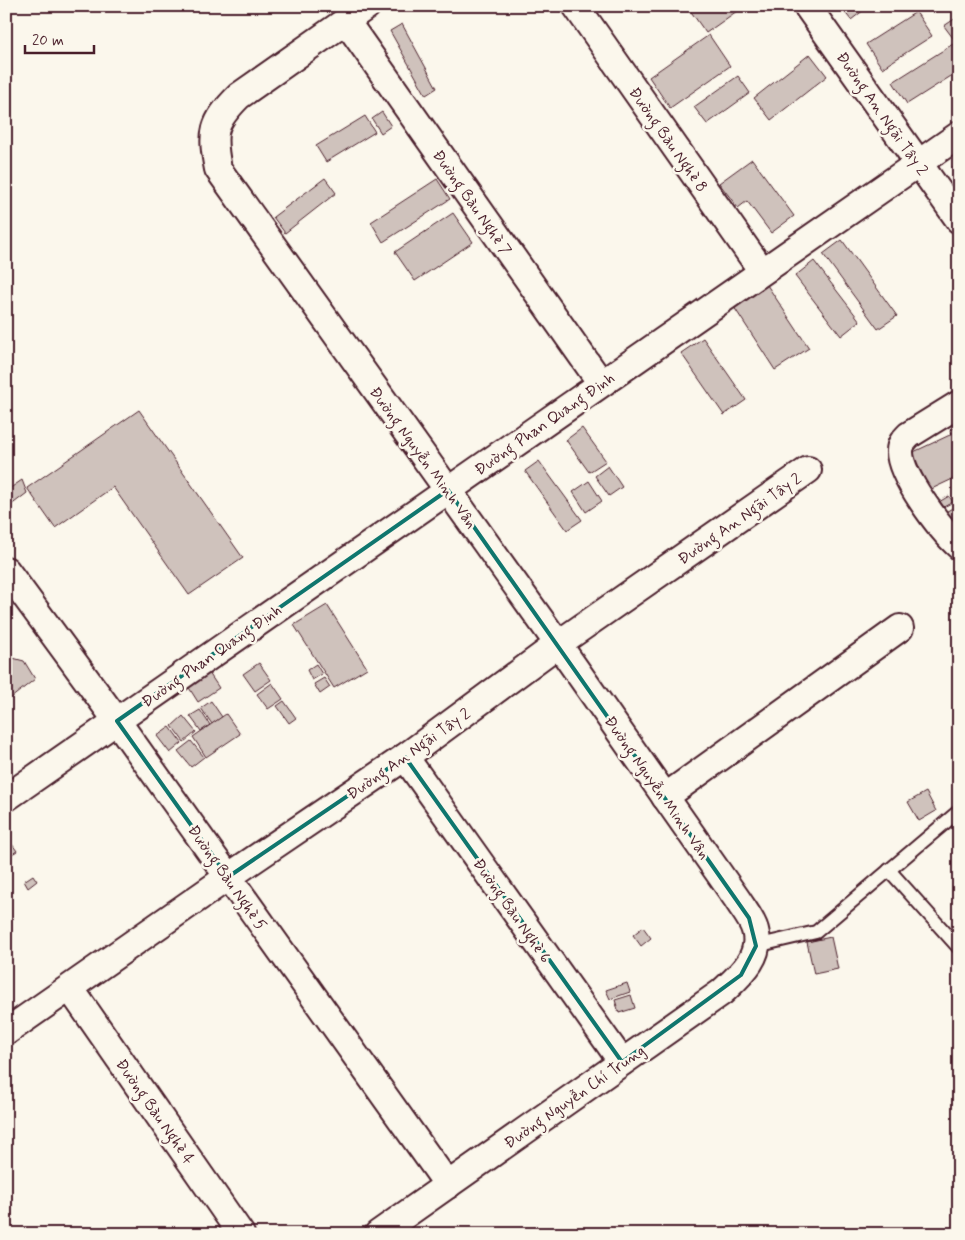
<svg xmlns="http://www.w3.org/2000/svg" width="965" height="1240" font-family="Mynerve,sans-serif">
  <rect width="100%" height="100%" fill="#fbf7ec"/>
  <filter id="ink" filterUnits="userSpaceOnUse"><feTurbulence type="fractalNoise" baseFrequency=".02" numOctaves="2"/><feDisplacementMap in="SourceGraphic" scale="10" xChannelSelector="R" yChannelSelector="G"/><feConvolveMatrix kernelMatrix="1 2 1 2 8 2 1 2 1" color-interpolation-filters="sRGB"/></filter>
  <g filter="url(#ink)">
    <!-- building -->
    <g fill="#cfc2bc" stroke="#4a1f2b">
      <path d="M687,6h57l-38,27z"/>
      <path d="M840,6h29l-18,14z"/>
      <path d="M916,12l16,24 -50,32 -16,-24z"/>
      <path d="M959,16v30l-15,-20z"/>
      <path d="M402,24l35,64 -11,7 -36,-64z"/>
      <path d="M709,35l21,31 -60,42 -21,-31z"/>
      <path d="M953,44l6,9v18l-52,33 -14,-22z"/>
      <path d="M810,54l17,22 -56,44 -17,-22z"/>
      <path d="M738,76l12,17 -43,31 -13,-17z"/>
      <path d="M382,112l9,14 -10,7 -9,-14z"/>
      <path d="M365,116l10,16 -49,30 -10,-16z"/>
      <path d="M752,159l42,57 -23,17 -24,-32 -9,7 -19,-25z"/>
      <path d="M959,162v15l-7,-10z"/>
      <path d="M325,178l11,15 -51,40 -12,-16z"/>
      <path d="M437,179l13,20 -67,43 -12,-20z"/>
      <path d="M453,213l20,29 -58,39 -20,-29z"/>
      <path d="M842,240l55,76 -19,13 -55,-75z"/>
      <path d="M814,261l46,60 -19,15 -46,-60z"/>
      <path d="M765,282l44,66 -34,22 -43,-66z"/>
      <path d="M703,338l43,62 -22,15 -43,-62z"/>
      <path d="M139,410l104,148 -54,37 -76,-108 -58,41 -28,-40z"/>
      <path d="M959,426v50l-36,17 -18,-37 47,-22 -2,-4z"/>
      <path d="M582,428l24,33 -17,11 -23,-32z"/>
      <path d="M539,461l43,59 -15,10 -42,-59z"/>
      <path d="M608,466l14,21 -13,9 -14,-20z"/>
      <path d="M22,480l5,13 -21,16v-18z"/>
      <path d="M589,481l13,20 -16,11 -13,-20z"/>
      <path d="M949,496l4,6 -15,8 -4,-5z"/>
      <path d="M958,505l1,11 -14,8 -5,-9z"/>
      <path d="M327,605l40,63 -33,20 -40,-63z"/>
      <path d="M9,657l15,4 11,18 -29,23v-43z"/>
      <path d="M259,663l12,17 -16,11 -12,-17z"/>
      <path d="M316,664l6,10 -10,6 -5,-10z"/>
      <path d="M207,670l12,18 -21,14 -12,-19z"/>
      <path d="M324,678l6,9 -10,7 -6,-10z"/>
      <path d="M272,683l11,16 -15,10 -11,-15z"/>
      <path d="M211,701l11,16 -10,7 -11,-16z"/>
      <path d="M284,701l12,17 -7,5 -12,-17z"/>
      <path d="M200,710l10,15 -9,6 -11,-15z"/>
      <path d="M226,714l14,20 -34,23 -13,-20z"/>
      <path d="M183,716l13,16 -12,10 -12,-16z"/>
      <path d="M170,727l12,16 -12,10 -13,-17z"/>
      <path d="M191,741l13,16 -13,10 -13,-16z"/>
      <path d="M926,792l10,19 -17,10 -11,-19z"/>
      <path d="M6,836l11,15 -8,5 -3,-3z"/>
      <path d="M33,875l4,6 -9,7 -4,-7z"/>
      <path d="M643,927l8,11 -10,8 -8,-11z"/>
      <path d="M831,937l7,32 -24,5 -7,-32z"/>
      <path d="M627,983l3,9 -20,7 -4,-9z"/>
      <path d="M631,995l4,13 -16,5 -4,-13z"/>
    </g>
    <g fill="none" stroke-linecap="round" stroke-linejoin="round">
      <defs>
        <g id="lane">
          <path d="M889,870l70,78"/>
          <path d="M756,946l60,-14 143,-121"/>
        </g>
        <g id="street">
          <path d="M367,6l-128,90c-27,27 -28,37 -21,73l340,475 179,255c6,10 15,20 18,31 8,27 -16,46 -33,62l-344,242"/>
          <path d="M576,6l186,265"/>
          <path d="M807,6l152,214"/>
          <path d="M346,21l255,362"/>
          <path d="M959,404l-50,31c-5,5 -9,9 -9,16 -1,24 41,79 59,95"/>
          <path d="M6,570l111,151 331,464"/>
          <path d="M405,757l217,305"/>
          <path d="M665,797l235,-169"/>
          <path d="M6,798l953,-663"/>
          <path d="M70,988l171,246"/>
          <path d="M6,1032l222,-155 177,-120 153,-113 250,-174"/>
        </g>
      </defs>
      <!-- lane casing -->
      <use href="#lane" stroke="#4a1f2b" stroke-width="16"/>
      <!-- street casing -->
      <use href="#street" stroke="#4a1f2b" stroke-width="30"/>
      <!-- lane -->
      <use href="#lane" stroke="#fbf7ec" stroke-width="12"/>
      <!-- street -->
      <use href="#street" stroke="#fbf7ec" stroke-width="26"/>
    </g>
  </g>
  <!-- marked area -->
  <path fill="none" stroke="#0f766e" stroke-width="4" stroke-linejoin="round" d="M448,490l301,428 7,28 -15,29 -119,87 -217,-305 -177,120 -111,-156z"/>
  <g text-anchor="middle" stroke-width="5" stroke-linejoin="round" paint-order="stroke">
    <!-- street labels -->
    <g font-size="16" fill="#4a1f2b" stroke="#fbf7ec">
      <text transform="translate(883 113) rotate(55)" y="6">Đường An Ngãi Tây 2</text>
      <text transform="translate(669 139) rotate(55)" y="6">Đường Bàu Nghè 8</text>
      <text transform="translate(473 202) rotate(55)" y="6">Đường Bàu Nghè 7</text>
      <text transform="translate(544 423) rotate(-35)" y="6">Đường Phan Quang Định</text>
      <text transform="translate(424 457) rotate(54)" y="6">Đường Nguyễn Minh Vân</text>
      <text transform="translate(739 518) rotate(-35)" y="6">Đường An Ngãi Tây 2</text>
      <text transform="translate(211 655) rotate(-35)" y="6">Đường Phan Quang Định</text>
      <text transform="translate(408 753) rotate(-35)" y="6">Đường An Ngãi Tây 2</text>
      <text transform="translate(658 787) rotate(55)" y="6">Đường Nguyễn Minh Vân</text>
      <text transform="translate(228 877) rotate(55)" y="6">Đường Bàu Nghè 5</text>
      <text transform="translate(513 910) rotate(55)" y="6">Đường Bàu Nghè 6</text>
      <text transform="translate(574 1096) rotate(-35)" y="6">Đường Nguyễn Chí Trung</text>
      <text transform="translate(156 1111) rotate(55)" y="6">Đường Bàu Nghè 4</text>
    </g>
  </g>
  <!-- margin -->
  <rect width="965" height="1240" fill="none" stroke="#fbf7ec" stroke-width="25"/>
  <rect x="12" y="12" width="940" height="1215" fill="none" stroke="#4a1f2b" stroke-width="2" filter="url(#ink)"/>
  <!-- scale -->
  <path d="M25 45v8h69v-8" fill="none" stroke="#4a1f2b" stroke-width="2.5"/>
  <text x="32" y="45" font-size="15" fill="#4a1f2b" stroke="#fbf7ec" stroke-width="4" paint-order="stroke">20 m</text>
</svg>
